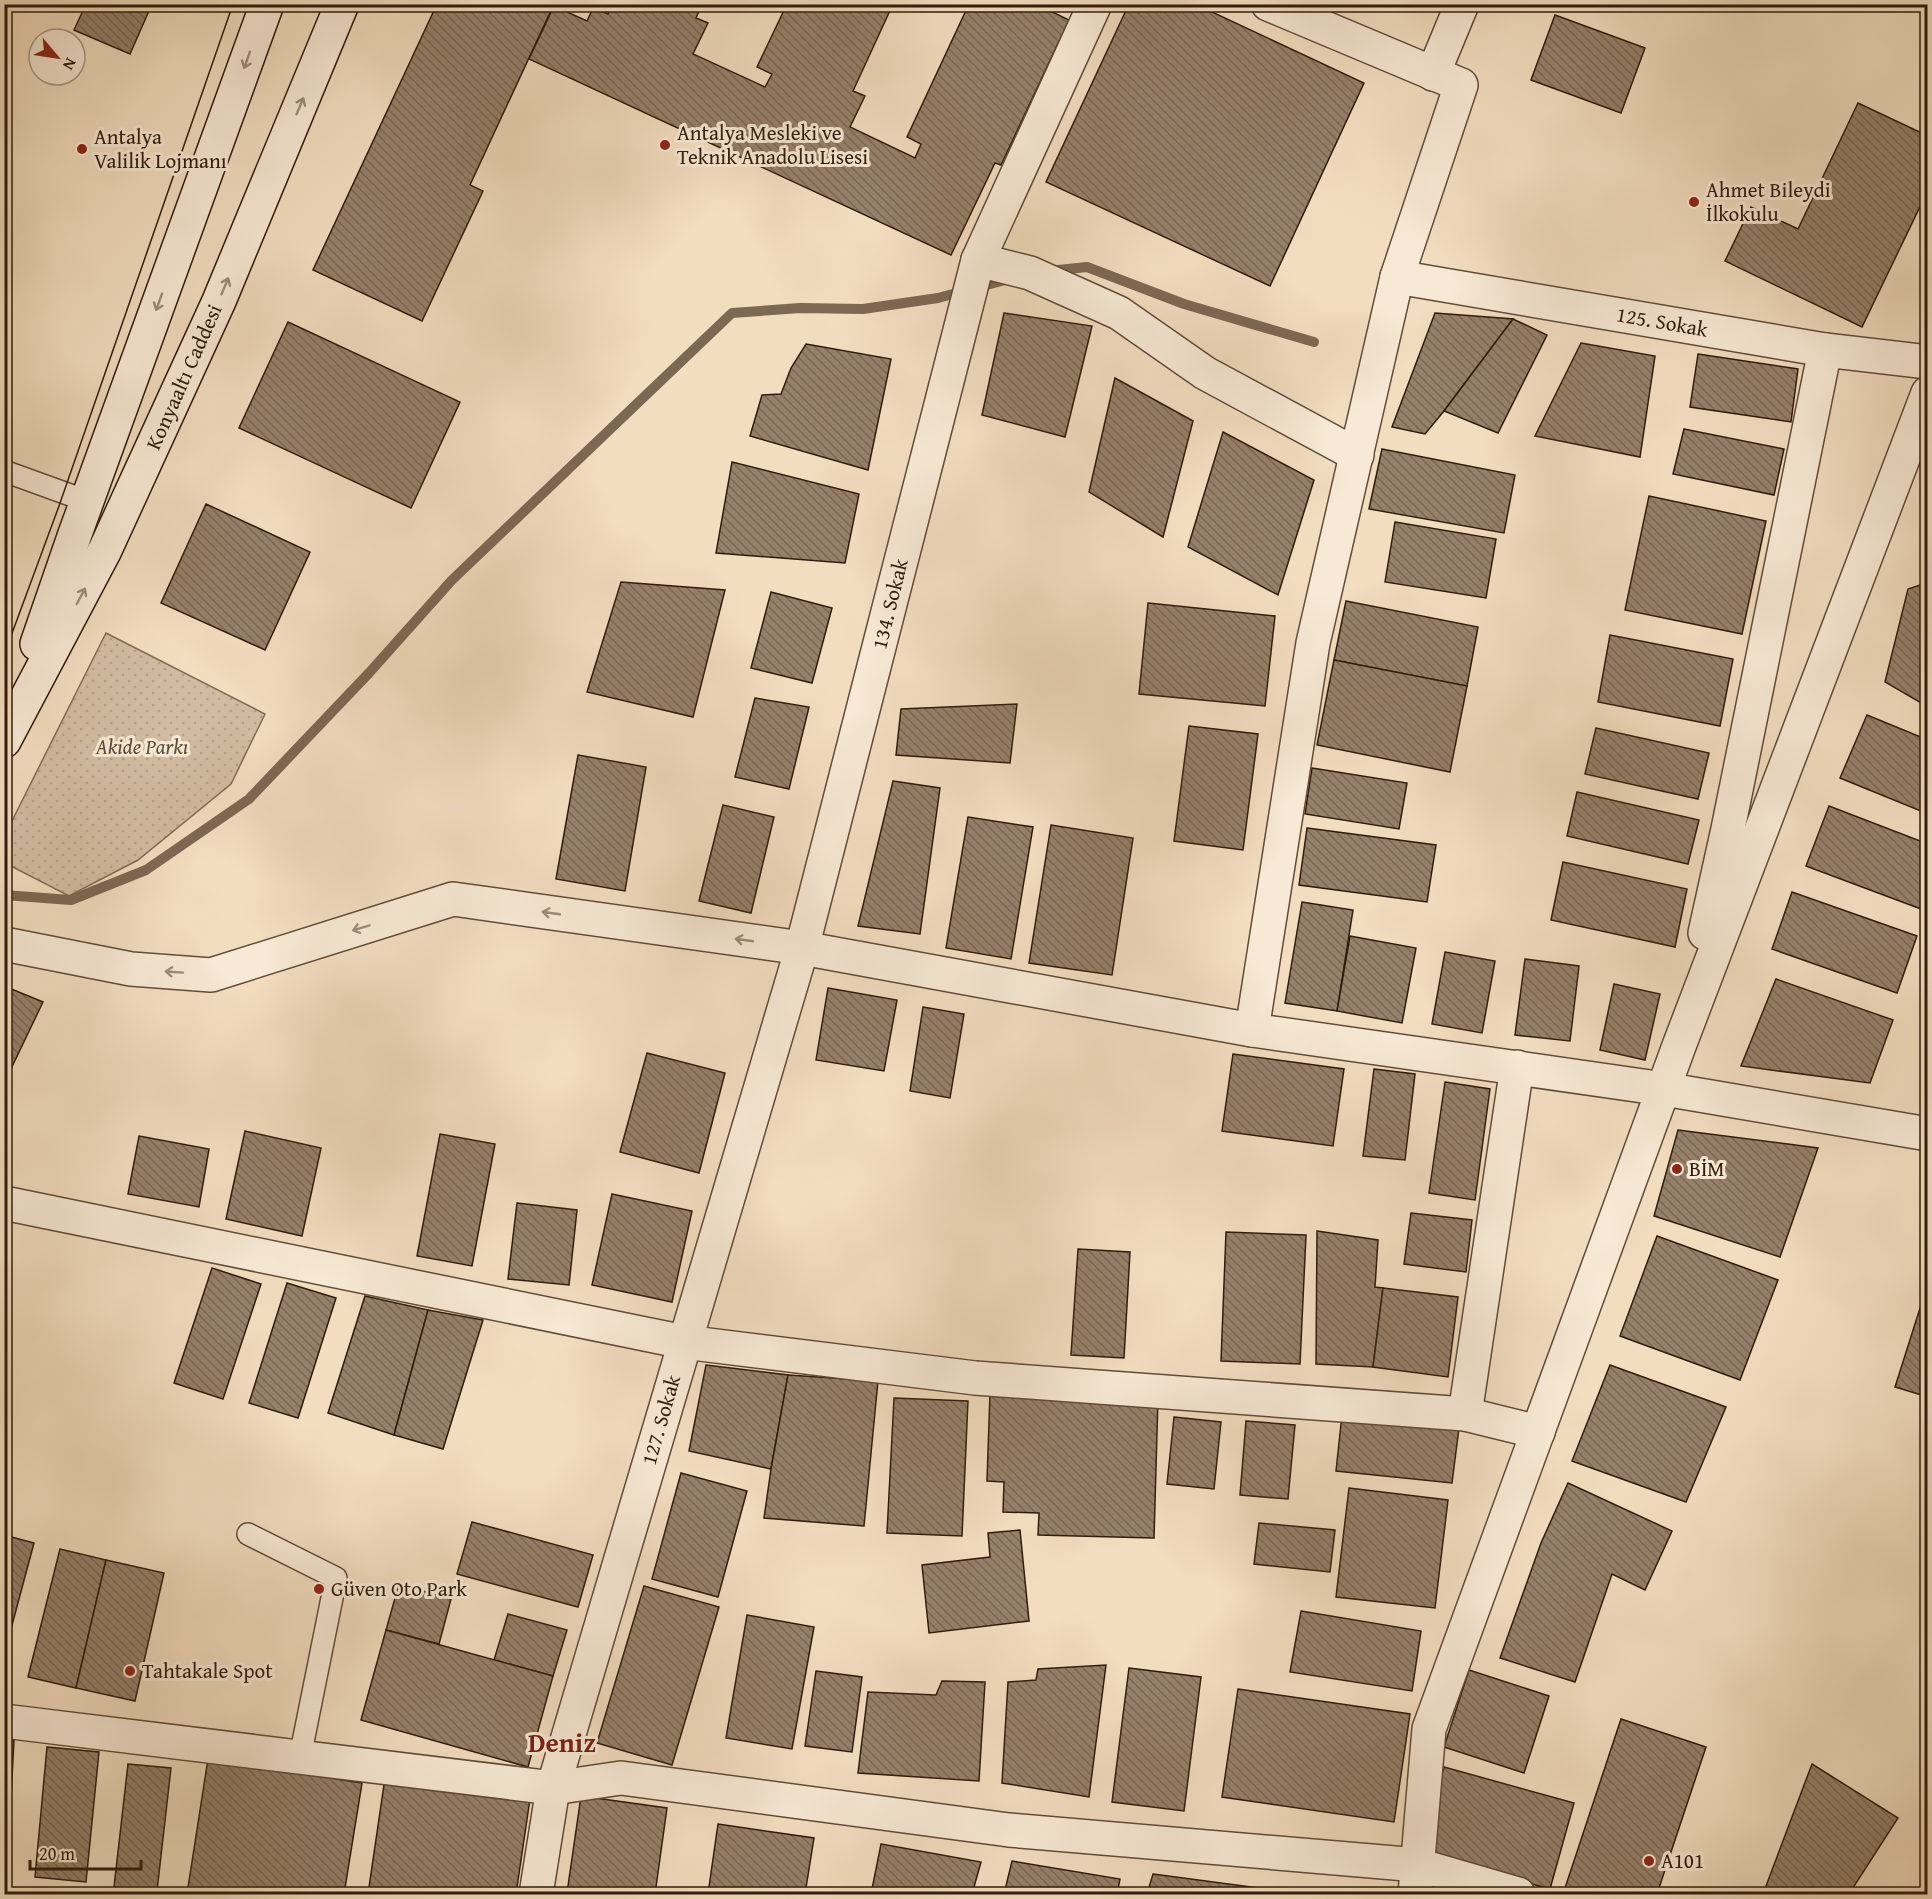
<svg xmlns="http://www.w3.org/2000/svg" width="1932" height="1899" font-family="'Gentium Book Plus',serif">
  <defs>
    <pattern id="green-dots" width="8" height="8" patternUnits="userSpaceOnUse" patternTransform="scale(1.5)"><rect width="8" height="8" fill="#d1bca1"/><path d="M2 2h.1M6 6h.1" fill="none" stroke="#b4a189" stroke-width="1.8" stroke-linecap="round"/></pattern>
    <pattern id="building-back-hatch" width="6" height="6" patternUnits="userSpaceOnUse" patternTransform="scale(1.5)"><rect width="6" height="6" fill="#95806a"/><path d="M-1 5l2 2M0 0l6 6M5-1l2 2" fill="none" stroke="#7a6856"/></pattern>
  </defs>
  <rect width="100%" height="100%" fill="#f2ddbf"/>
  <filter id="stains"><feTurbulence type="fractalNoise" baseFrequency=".00333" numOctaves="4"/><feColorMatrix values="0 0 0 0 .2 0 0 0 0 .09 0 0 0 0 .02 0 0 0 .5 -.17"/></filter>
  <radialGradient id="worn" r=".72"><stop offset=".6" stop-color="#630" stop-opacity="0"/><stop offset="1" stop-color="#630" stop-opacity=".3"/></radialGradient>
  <!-- green -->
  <path fill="url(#green-dots)" stroke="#806c58" stroke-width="1.5" d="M106,633l159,81 -34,70 -93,76 -69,36 -64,-33v-28z"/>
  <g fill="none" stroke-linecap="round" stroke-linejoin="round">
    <!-- stream -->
    <g stroke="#7d6854" stroke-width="10">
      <path d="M1048,271l39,-4 97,37 130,38"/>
      <path d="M4,895l67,5 75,-30 103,-71 120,-126 83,-93 280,-267 68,-5 63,1 75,-11 71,-19"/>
    </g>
  </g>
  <!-- building -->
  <g fill="url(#building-back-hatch)" stroke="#301c0e" stroke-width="1.5">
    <path d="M86,4h66l-22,50 -56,-24z"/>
    <path d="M437,4h117l-84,181 13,6 -61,130 -109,-51z"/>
    <path d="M612,4h90l-6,14 12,5 -15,31 72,33 7,-13 -15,-7 30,-63h106l-40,87 12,5 -15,31 65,31 6,-14 -14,-7 62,-133h67l33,16 -68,145 -6,-2 -44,92 -422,-196 25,-53 33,15 6,-13 15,6z"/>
    <path d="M1129,4h66l169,79 -94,203 -224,-104z"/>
    <path d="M1555,15l90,33 -24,65 -90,-33z"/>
    <path d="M1858,103l70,33v54l-66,137 -137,-66 26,-54 47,22z"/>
    <path d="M1004,313l88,13 -27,111 -83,-22z"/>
    <path d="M1435,313l78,6 -69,92 -19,23 -33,-7z"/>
    <path d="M1513,319l34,16 -49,98 -54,-22z"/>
    <path d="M288,322l172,80 -49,106 -172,-80z"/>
    <path d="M1581,343l74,13 -15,101 -105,-21z"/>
    <path d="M806,344l85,15 -23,111 -118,-34 12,-41 19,-1 10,-26z"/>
    <path d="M1698,354l100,15 -7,53 -101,-15z"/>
    <path d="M1115,378l78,43 -30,116 -74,-45z"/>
    <path d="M1684,429l100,20 -10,46 -101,-21z"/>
    <path d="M1223,432l91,48 -36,115 -90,-48z"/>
    <path d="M1382,449l133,26 -11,58 -135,-24z"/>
    <path d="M732,462l127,32 -14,69 -129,-10z"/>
    <path d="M1649,496l117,25 -24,113 -117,-24z"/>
    <path d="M206,504l104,48 -45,98 -104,-47z"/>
    <path d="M1395,522l101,17 -10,59 -101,-16z"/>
    <path d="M621,582l104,8 -32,127 -106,-25z"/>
    <path d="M1926,583l2,1v123l-43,-25 23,-93z"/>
    <path d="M771,592l61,16 -20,75 -61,-15z"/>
    <path d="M1346,601l132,26 -11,59 -133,-26z"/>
    <path d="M1148,603l127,13 -10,90 -126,-12z"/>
    <path d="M1610,635l123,24 -13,67 -122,-24z"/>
    <path d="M1334,660l133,26 -17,86 -133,-27z"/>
    <path d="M755,698l54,9 -20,82 -54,-12z"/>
    <path d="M1017,704l-7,59 -114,-8 5,-46z"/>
    <path d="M1867,715l61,25v74l-88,-36z"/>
    <path d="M1189,726l69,8 -15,116 -69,-9z"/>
    <path d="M1596,728l113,25 -11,46 -113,-25z"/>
    <path d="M578,755l68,12 -21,124 -69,-12z"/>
    <path d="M1312,768l95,15 -8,46 -94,-15z"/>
    <path d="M893,781l47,7 -20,146 -62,-8z"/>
    <path d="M1577,792l122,28 -11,44 -121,-28z"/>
    <path d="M723,805l51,12 -23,96 -52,-12z"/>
    <path d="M1829,806l99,38v48l-7,17 -115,-43z"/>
    <path d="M968,817l65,10 -22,132 -65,-11z"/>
    <path d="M1051,825l82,13 -21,137 -83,-12z"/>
    <path d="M1307,828l129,17 -9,57 -128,-17z"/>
    <path d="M1563,862l124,27 -12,58 -124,-27z"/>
    <path d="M1792,892l125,44 -20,57 -125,-44z"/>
    <path d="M1302,902l51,8 -16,101 -52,-8z"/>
    <path d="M1350,936l66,12 -14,75 -65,-12z"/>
    <path d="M1445,952l50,9 -13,72 -50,-9z"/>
    <path d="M1525,959l54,7 -9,75 -55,-6z"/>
    <path d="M1776,979l117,41 -23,63 -129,-17z"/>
    <path d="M1614,984l46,10 -15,66 -45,-10z"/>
    <path d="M4,986l39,16 -34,71 -5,-2z"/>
    <path d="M828,988l69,12 -13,71 -68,-11z"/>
    <path d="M923,1007l41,7 -14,84 -40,-7z"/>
    <path d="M647,1053l78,20 -26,100 -79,-21z"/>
    <path d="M1233,1054l111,15 -11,77 -111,-15z"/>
    <path d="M1374,1069l41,5 -10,86 -42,-4z"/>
    <path d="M1445,1082l45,7 -15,111 -46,-7z"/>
    <path d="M1678,1130l140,18 -38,109 -126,-41z"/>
    <path d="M245,1131l76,17 -19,88 -76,-17z"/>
    <path d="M440,1134l55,10 -23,122 -55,-10z"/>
    <path d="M4,1135l7,2 -7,23z"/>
    <path d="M139,1136l70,13 -10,58 -71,-13z"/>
    <path d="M612,1194l80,17 -20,91 -80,-17z"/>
    <path d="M517,1203l60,7 -8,75 -61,-6z"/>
    <path d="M1411,1213l61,7 -6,52 -62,-8z"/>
    <path d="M1317,1231l61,9 -3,47 8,1 -10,79 -57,-3z"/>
    <path d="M1226,1232l80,3 -6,129 -79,-3z"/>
    <path d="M1657,1236l121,44 -38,100 -120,-44z"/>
    <path d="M1078,1249l52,3 -6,106 -53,-3z"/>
    <path d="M212,1268l49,16 -38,115 -49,-16z"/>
    <path d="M287,1283l49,15 -38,120 -49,-15z"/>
    <path d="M1928,1283v114l-33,-10z"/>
    <path d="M1383,1288l75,9 -10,80 -75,-10z"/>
    <path d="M365,1296l63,14 -34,125 -66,-22z"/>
    <path d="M428,1310l55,10 -40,129 -49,-14z"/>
    <path d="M706,1365l82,10 -17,94 -82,-18z"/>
    <path d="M1610,1365l116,42 -40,95 -114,-41z"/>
    <path d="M788,1375l90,6 -14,145 -100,-8 7,-49z"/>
    <path d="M990,1393l168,5 -4,140 -116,-3 1,-22 -36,-1 1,-30 -17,-1z"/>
    <path d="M894,1398l74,3 -6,135 -75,-3z"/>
    <path d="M1342,1415l117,13 -7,55 -116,-12z"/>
    <path d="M1174,1417l47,5 -7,67 -47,-5z"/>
    <path d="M1246,1421l49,4 -7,74 -48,-4z"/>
    <path d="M681,1473l66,18 -29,106 -66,-18z"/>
    <path d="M1568,1483l104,48 -27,59 -33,-16 -37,108 -75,-24 41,-115z"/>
    <path d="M1349,1488l99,12 -13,108 -99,-11z"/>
    <path d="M472,1522l121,33 -15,52 -121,-33z"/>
    <path d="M1259,1523l76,7 -5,42 -76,-8z"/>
    <path d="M1020,1530l9,91 -100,12 -7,-68 68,-8 -2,-24z"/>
    <path d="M4,1535l30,8 -30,112z"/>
    <path d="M60,1549l46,11 -30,128 -48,-11z"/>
    <path d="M106,1560l58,13 -29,128 -59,-13z"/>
    <path d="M399,1584l52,15 -12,45 -53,-14z"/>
    <path d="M644,1586l75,21 -47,158 -75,-22z"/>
    <path d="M1301,1611l120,20 -9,60 -122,-19z"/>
    <path d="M508,1614l59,16 -14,46 -59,-16z"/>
    <path d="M747,1615l67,12 -22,122 -66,-11z"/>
    <path d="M386,1630l167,46 -25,91 -167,-47z"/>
    <path d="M1106,1665l-17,132 -87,-14 6,-101 28,-2 2,-11z"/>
    <path d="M1129,1668l72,9 -17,134 -72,-9z"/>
    <path d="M1469,1670l80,26 -25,77 -80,-26z"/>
    <path d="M816,1671l46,6 -10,75 -47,-6z"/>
    <path d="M942,1681l43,1 -6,99 -121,-8 10,-81 68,3z"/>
    <path d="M1238,1689l172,25 -16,108 -172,-25z"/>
    <path d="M1621,1719l85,28 -49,147h-73l-19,-6z"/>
    <path d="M4,1740h10l-5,95 -5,-1z"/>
    <path d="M47,1747l52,5 -13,130 -51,-5z"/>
    <path d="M208,1759l154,24 -18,111h-157z"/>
    <path d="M128,1764l43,4 -14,123 -43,-4z"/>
    <path d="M1812,1764l86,54 -49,76h-86z"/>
    <path d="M1444,1767l130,36 -24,86 -129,-36z"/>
    <path d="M385,1778l145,21 -14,95h-148z"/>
    <path d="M581,1796l86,12 -12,86 -88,-1z"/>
    <path d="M718,1824l96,14 -9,56h-97z"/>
    <path d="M881,1844l100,18 -9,32h-101z"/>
    <path d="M1012,1861l108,18 -3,15h-113z"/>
    <path d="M1153,1874l137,18 -1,2h-142z"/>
  </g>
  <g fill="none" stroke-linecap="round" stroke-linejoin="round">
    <defs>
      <g id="lane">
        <path d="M4,471l83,30"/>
        <path d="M248,1534l88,44 -36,179"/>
      </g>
      <g id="street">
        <path d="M1433,74l29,-70"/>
        <path d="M978,260l52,13 89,40 86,60 152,82"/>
        <path d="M1397,277l428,73 103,12"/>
        <path d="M1705,933l23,-104 97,-479"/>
        <path d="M4,944l127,25 80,6 242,-76 349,49 450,82 412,59 264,45"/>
        <path d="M1252,1030l61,-387 84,-366 64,-192 -193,-81"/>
        <path d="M4,1203l680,139 291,36 490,36 73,18"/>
        <path d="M1465,1414l52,-347"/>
        <path d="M4,1721l549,67 68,-10 388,52 409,35 100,29"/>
        <path d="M536,1894l17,-106 249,-840 176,-688 117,-256"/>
        <path d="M1415,1894l14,-165 250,-683 249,-653"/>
      </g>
      <g id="secondary">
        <path d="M37,644l38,-110 192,-530"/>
        <path d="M4,741l101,-191 114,-249 123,-297"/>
      </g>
    </defs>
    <!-- lane casing -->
    <use href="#lane" stroke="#604c3a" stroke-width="24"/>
    <!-- street casing -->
    <use href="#street" stroke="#604c3a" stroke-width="36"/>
    <!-- secondary casing -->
    <use href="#secondary" stroke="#301c0e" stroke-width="36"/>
    <!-- lane -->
    <use href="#lane" stroke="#f7e9d5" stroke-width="21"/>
    <!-- street -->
    <use href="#street" stroke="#f7e9d5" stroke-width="33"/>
    <!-- secondary -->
    <use href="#secondary" stroke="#f7e9d5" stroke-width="33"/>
    <!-- tram -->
    <path stroke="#301c0e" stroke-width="1.5" d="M4,655l55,-149 174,-502"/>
  </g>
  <!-- one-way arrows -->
  <defs><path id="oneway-shaft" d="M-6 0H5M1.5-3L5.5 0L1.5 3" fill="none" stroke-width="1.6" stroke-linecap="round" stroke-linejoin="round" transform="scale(1.5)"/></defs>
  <g stroke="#9d8d7b">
    <use href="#oneway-shaft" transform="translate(247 60) rotate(110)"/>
    <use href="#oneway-shaft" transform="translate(300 106) rotate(-67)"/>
    <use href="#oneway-shaft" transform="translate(225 286) rotate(-67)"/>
    <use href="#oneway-shaft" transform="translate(159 302) rotate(110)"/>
    <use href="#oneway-shaft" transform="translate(81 596) rotate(-62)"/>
    <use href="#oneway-shaft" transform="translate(551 913) rotate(-172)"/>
    <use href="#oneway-shaft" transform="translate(361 928) rotate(163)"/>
    <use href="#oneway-shaft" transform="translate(744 940) rotate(-172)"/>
    <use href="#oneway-shaft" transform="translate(174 972) rotate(-176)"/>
  </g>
  <!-- markers -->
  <g fill="#8f2418" stroke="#f7e9d5" stroke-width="2">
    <circle cx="665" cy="145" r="6"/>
    <circle cx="82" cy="149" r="6"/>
    <circle cx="1694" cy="202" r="6"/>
    <circle cx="1677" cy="1169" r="6"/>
    <circle cx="319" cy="1589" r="6"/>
    <circle cx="130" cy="1671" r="6"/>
    <circle cx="1649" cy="1861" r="6"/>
  </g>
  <g text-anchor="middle" stroke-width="6" stroke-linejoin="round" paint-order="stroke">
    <!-- poi labels -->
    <g font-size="21" fill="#301c0e" stroke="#f7e9d5" text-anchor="start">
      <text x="677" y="140">Antalya Mesleki ve<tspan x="677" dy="24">Teknik Anadolu Lisesi</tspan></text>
      <text x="94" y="144">Antalya<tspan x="94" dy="24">Valilik Lojmanı</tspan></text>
      <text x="1706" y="197">Ahmet Bileydi<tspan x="1706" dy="24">İlkokulu</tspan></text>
      <text x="1689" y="1176">BİM</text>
      <text x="331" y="1596">Güven Oto Park</text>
      <text x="142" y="1678">Tahtakale Spot</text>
      <text x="1661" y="1868">A101</text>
    </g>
    <!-- street labels -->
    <g font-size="21" fill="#301c0e" stroke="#f7e9d5">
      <text transform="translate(1662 322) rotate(10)" y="7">125. Sokak</text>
      <text transform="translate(184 377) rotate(-66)" y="7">Konyaaltı Caddesi</text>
      <text transform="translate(890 604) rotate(-76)" y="7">134. Sokak</text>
      <text transform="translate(661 1420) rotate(-74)" y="7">127. Sokak</text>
    </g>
    <!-- park labels -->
    <g font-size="21" font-style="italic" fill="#604c3a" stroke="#f7e9d5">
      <text x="142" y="754">Akide Parkı</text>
    </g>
    <!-- district labels -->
    <g font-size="27" font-weight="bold" fill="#7a1f14" stroke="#f7e9d5">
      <text x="562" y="1752">Deniz</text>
    </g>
  </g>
  <!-- margin -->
  <rect width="1932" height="1899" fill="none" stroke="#f2ddbf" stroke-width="24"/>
  <rect x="6" y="6" width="1920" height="1887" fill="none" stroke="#301c0e" stroke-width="3"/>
  <rect x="12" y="12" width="1908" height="1875" fill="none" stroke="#301c0e" stroke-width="1.5"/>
  <!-- north arrow -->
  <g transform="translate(57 57) rotate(119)"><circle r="28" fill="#f7e9d5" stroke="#a79785" stroke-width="1.5"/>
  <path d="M0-4.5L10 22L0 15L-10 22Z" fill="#8f2418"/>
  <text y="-9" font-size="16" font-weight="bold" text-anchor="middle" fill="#301c0e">N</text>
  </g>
  <!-- scale -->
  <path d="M30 1860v9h111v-9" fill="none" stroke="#301c0e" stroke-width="3"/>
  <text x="39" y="1860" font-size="18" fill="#301c0e" stroke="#f7e9d5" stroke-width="4.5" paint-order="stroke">20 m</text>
  <rect width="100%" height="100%" filter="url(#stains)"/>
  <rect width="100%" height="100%" fill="url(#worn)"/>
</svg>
